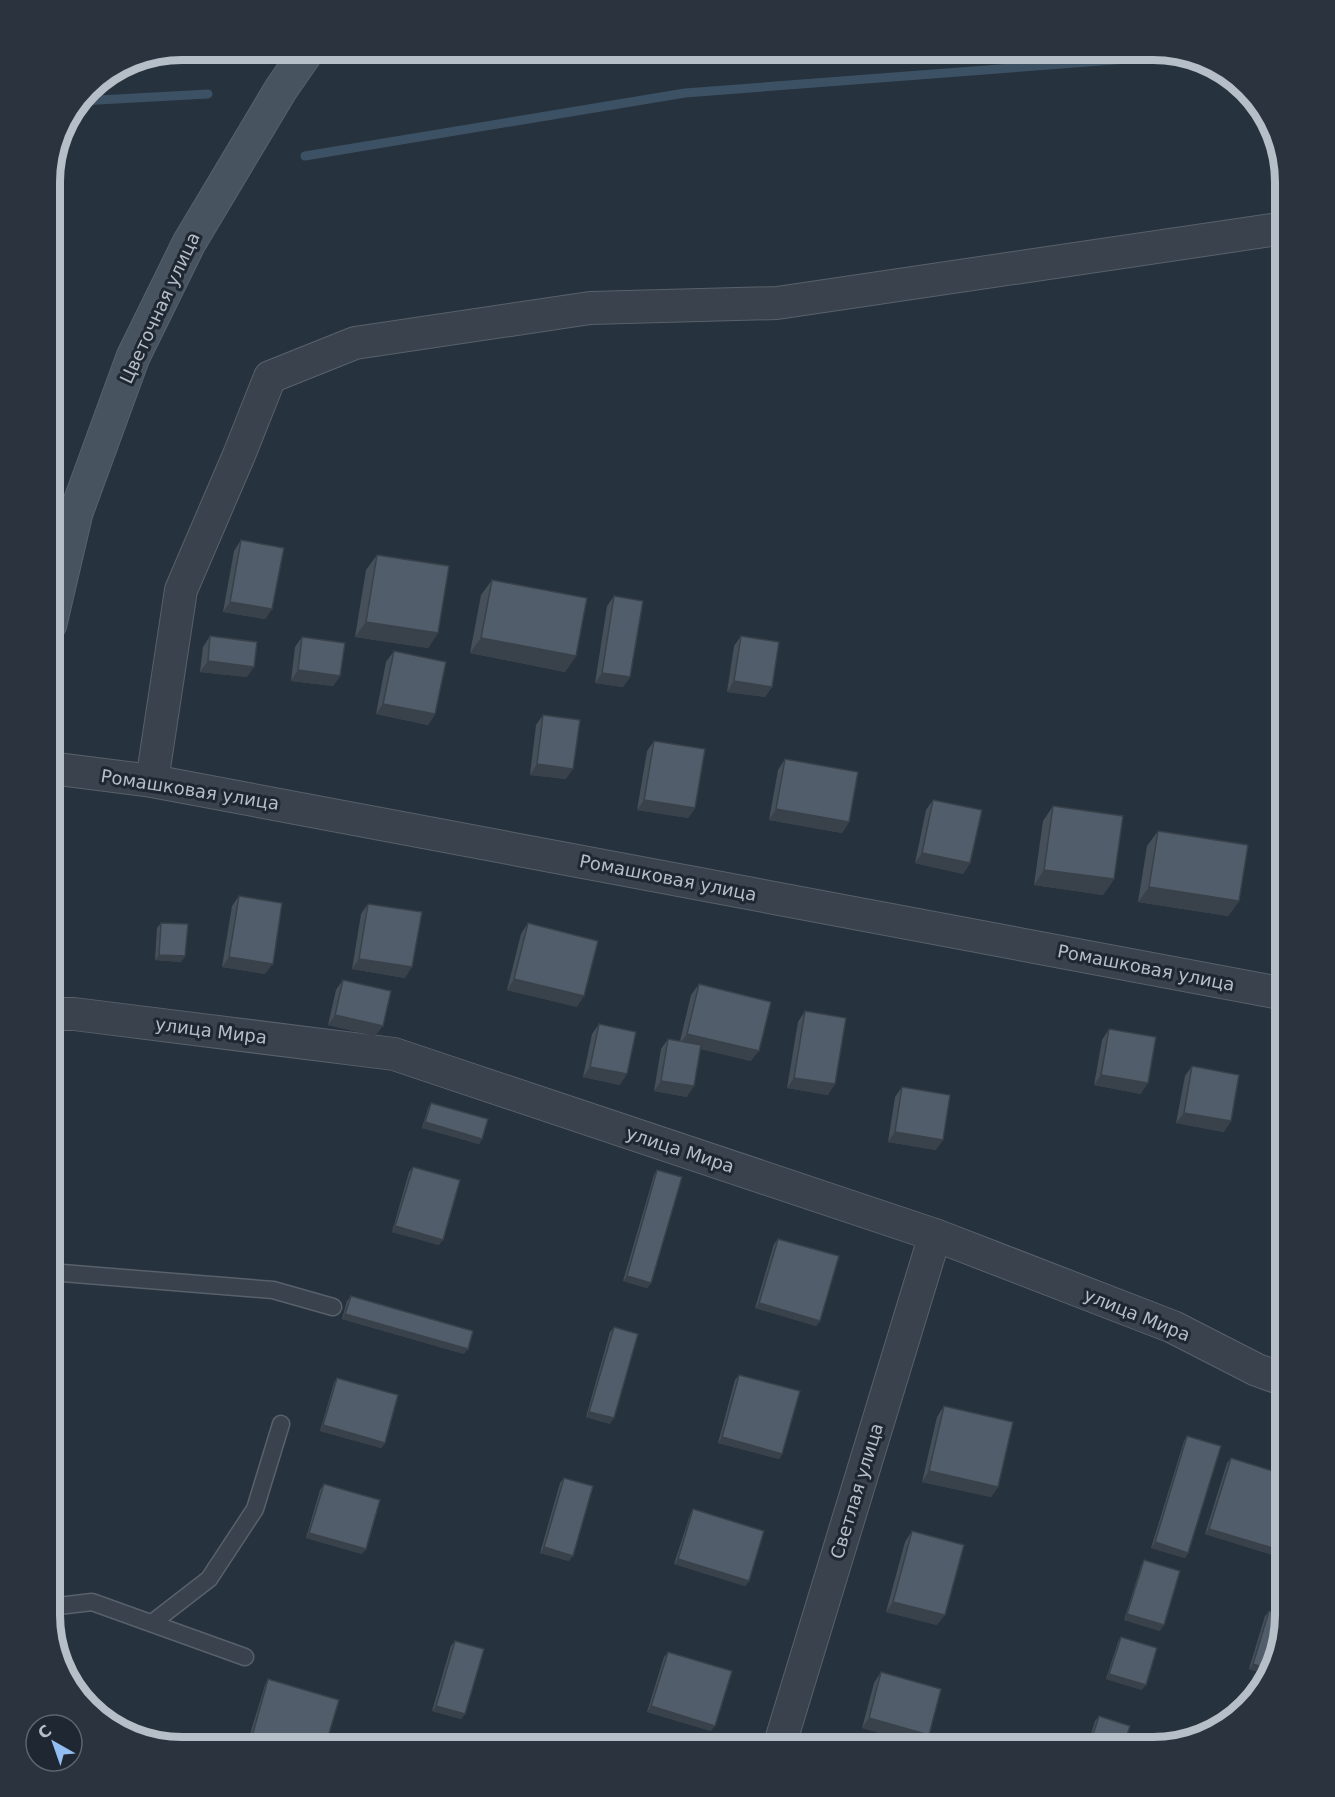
<svg xmlns="http://www.w3.org/2000/svg" width="1335" height="1797" font-family="'DejaVu Sans',sans-serif">
  <rect width="100%" height="100%" fill="#26323d"/>
  <g fill="none" stroke-linecap="round" stroke-linejoin="round">
    <!-- stream -->
    <g stroke="#3d5164" stroke-width="9">
      <path d="M80,101l128,-7"/>
      <path d="M305,156l380,-63 495,-38"/>
    </g>
    <defs>
      <g id="service">
        <path d="M50,505l26,8"/>
        <path d="M50,1272l223,18 60,17"/>
        <path d="M50,1607l42,-5 153,55"/>
        <path d="M152,1623l57,-44 46,-70 26,-85"/>
      </g>
      <g id="minor">
        <path d="M50,768l102,13 1133,213"/>
        <path d="M152,781l29,-191 58,-135 31,-78 85,-34 235,-35 187,-5 508,-75"/>
        <path d="M50,1014h24l320,40 541,181 238,92 84,43 28,10"/>
        <path d="M779,1747l156,-512"/>
      </g>
      <path id="secondary" d="M50,624l26,-111 57,-156 56,-114 92,-154 27,-39"/>
    </defs>
    <!-- service casing -->
    <use href="#service" stroke="#58616b" stroke-width="19"/>
    <!-- minor casing -->
    <use href="#minor" stroke="#58616b" stroke-width="34"/>
    <!-- secondary casing -->
    <use href="#secondary" stroke="#58616b" stroke-width="35"/>
    <!-- service -->
    <use href="#service" stroke="#3a434d" stroke-width="16"/>
    <!-- minor -->
    <use href="#minor" stroke="#3a434d" stroke-width="32"/>
    <!-- secondary -->
    <use href="#secondary" stroke="#485360" stroke-width="33"/>
  </g>
  <!-- wall -->
  <g fill="#46505b">
    <path d="M241,540l31,69 -7,10 -42,-7 11,-61z"/>
    <path d="M377,555l61,78 -10,15 -73,-11 11,-67z"/>
    <path d="M492,580l84,76 -11,16 -95,-19 11,-58z"/>
    <path d="M614,596l16,81 -7,10 -28,-4 12,-77z"/>
    <path d="M210,636l37,41 -47,-5 3,-25z"/>
    <path d="M741,636l31,51 -7,10 -38,-5 7,-46z"/>
    <path d="M302,637l38,39 -7,10 -42,-5 4,-34z"/>
    <path d="M394,651l41,63 -7,11 -52,-11 10,-52z"/>
    <path d="M543,715l23,64 -36,-4 6,-50z"/>
    <path d="M654,741l41,67 -7,10 -51,-8 10,-59z"/>
    <path d="M785,759l64,63 -7,11 -73,-13 9,-50z"/>
    <path d="M933,800l37,63 -7,11 -48,-11 11,-53z"/>
    <path d="M1053,806l61,73 -11,16 -69,-10 9,-64z"/>
    <path d="M1158,831l81,70 -11,15 -90,-14 9,-56z"/>
    <path d="M1286,851v47l-7,-1z"/>
    <path d="M239,896l26,78 -43,-7 10,-61z"/>
    <path d="M368,904l37,74 -53,-9 9,-55z"/>
    <path d="M161,923l24,33 -4,6 -26,-2 2,-32z"/>
    <path d="M528,923l49,84 -70,-17 14,-56z"/>
    <path d="M343,980l32,56 -47,-11 8,-35z"/>
    <path d="M699,984l52,77 -50,-12 -14,48 -33,-6 7,-42 7,-10 12,2 11,-46z"/>
    <path d="M805,1011l23,84 -41,-7 11,-66z"/>
    <path d="M599,1024l21,61 -37,-8 9,-43z"/>
    <path d="M1109,1029l32,65 -47,-9 8,-45z"/>
    <path d="M1192,1066l32,66 -48,-9 9,-47z"/>
    <path d="M902,1087l34,63 -48,-8 7,-45z"/>
    <path d="M431,1103l51,36 -3,5 -57,-16 6,-20z"/>
    <path d="M413,1167l26,78 -47,-13 17,-60z"/>
    <path d="M657,1170l-6,113 -4,5 -24,-7 31,-106z"/>
    <path d="M778,1239l42,82 -4,5 -61,-18 19,-64z"/>
    <path d="M351,1296l113,58 -122,-35 5,-18z"/>
    <path d="M614,1327l-4,97 -24,-7 24,-85z"/>
    <path d="M739,1375l43,79 -3,5 -61,-16 17,-63z"/>
    <path d="M337,1378l48,65 -4,5 -61,-17 14,-48z"/>
    <path d="M944,1406l54,81 -7,10 -69,-15 15,-65z"/>
    <path d="M1187,1436l1,117 -3,5 -34,-10 33,-107z"/>
    <path d="M1231,1458l48,92 -3,6 -71,-22 22,-71z"/>
    <path d="M564,1478l5,83 -29,-8 20,-70z"/>
    <path d="M324,1484l42,65 -4,5 -56,-16 14,-48z"/>
    <path d="M693,1509l56,72 -4,5 -71,-22 16,-49z"/>
    <path d="M912,1531l25,94 -51,-13 19,-70z"/>
    <path d="M1144,1560l16,71 -36,-11 17,-54z"/>
    <path d="M1269,1611v64l-20,-6 16,-53z"/>
    <path d="M1121,1637l21,53 -36,-11 12,-37z"/>
    <path d="M455,1641l10,73 -4,5 -29,-8 19,-65z"/>
    <path d="M668,1652l43,79 -64,-19 17,-55z"/>
    <path d="M881,1672l40,73 -59,-17 12,-45z"/>
    <path d="M268,1679l57,68h-79l19,-62z"/>
    <path d="M1099,1716l24,31h-36l8,-26z"/>
  </g>
  <!-- shaded-wall -->
  <g fill="#39414a">
    <path d="M230,602l42,7 -7,10 -42,-7z"/>
    <path d="M366,622l72,11 -10,15 -73,-11z"/>
    <path d="M481,638l95,18 -11,16 -95,-19z"/>
    <path d="M208,661l46,6 -7,10 -47,-5z"/>
    <path d="M298,670l42,6 -7,10 -42,-5z"/>
    <path d="M602,673l28,4 -7,10 -28,-4z"/>
    <path d="M734,681l38,6 -7,10 -38,-5z"/>
    <path d="M383,704l52,10 -7,11 -52,-11z"/>
    <path d="M537,764l36,5 -7,10 -36,-4z"/>
    <path d="M644,800l51,8 -7,10 -51,-8z"/>
    <path d="M776,809l73,13 -7,11 -73,-13z"/>
    <path d="M922,853l48,10 -7,11 -48,-11z"/>
    <path d="M1044,870l70,9 -11,16 -69,-10z"/>
    <path d="M1149,887l90,14 -11,15 -90,-14z"/>
    <path d="M1286,889v9l-7,-1z"/>
    <path d="M159,955l26,1 -4,6 -26,-2z"/>
    <path d="M229,957l44,7 -8,10 -43,-7z"/>
    <path d="M359,959l53,8 -7,11 -53,-9z"/>
    <path d="M514,979l70,17 -7,11 -70,-17z"/>
    <path d="M335,1015l48,11 -8,10 -47,-11z"/>
    <path d="M687,1034l72,17 -8,10 -71,-17z"/>
    <path d="M590,1067l37,7 -7,11 -37,-8z"/>
    <path d="M1101,1075l47,8 -7,11 -47,-9z"/>
    <path d="M794,1078l41,6 -7,11 -41,-7z"/>
    <path d="M661,1081l33,5 -7,11 -33,-6z"/>
    <path d="M1184,1113l47,8 -7,11 -48,-9z"/>
    <path d="M425,1122l57,17 -3,5 -57,-16z"/>
    <path d="M895,1132l48,8 -7,10 -48,-8z"/>
    <path d="M395,1226l48,14 -4,5 -47,-13z"/>
    <path d="M627,1276l24,7 -4,5 -24,-7z"/>
    <path d="M759,1303l61,18 -4,5 -61,-18z"/>
    <path d="M345,1314l123,35 -4,5 -122,-35z"/>
    <path d="M589,1412l25,6 -4,6 -24,-7z"/>
    <path d="M323,1425l62,18 -4,5 -61,-17z"/>
    <path d="M722,1437l60,17 -3,5 -61,-16z"/>
    <path d="M929,1471l69,16 -7,10 -69,-15z"/>
    <path d="M1209,1529l70,21 -3,6 -71,-22z"/>
    <path d="M309,1533l57,16 -4,5 -56,-16z"/>
    <path d="M1155,1542l33,11 -3,5 -34,-10z"/>
    <path d="M544,1547l29,9 -4,5 -29,-8z"/>
    <path d="M678,1559l71,22 -4,5 -71,-22z"/>
    <path d="M893,1602l52,13 -8,10 -51,-13z"/>
    <path d="M1127,1614l37,11 -4,6 -36,-11z"/>
    <path d="M1253,1664l18,6 -2,5 -20,-6z"/>
    <path d="M1109,1674l37,11 -4,5 -36,-11z"/>
    <path d="M436,1706l29,8 -4,5 -29,-8z"/>
    <path d="M651,1706l64,20 -4,5 -64,-19z"/>
    <path d="M869,1718l60,17 -8,10 -59,-17z"/>
  </g>
  <!-- building -->
  <g fill="#515d6a" stroke="#39414a" stroke-width="1.5">
    <path d="M241,540l43,8 -12,61 -42,-7z"/>
    <path d="M377,555l72,11 -11,67 -72,-11z"/>
    <path d="M492,580l95,18 -11,58 -95,-18z"/>
    <path d="M614,596l29,5 -13,76 -28,-4z"/>
    <path d="M210,636l47,6 -3,25 -46,-6z"/>
    <path d="M741,636l38,6 -7,45 -38,-6z"/>
    <path d="M302,637l43,6 -5,33 -42,-6z"/>
    <path d="M394,651l52,11 -11,52 -52,-10z"/>
    <path d="M543,715l37,5 -7,49 -36,-5z"/>
    <path d="M654,741l51,8 -10,59 -51,-8z"/>
    <path d="M785,759l73,13 -9,50 -73,-13z"/>
    <path d="M933,800l49,10 -12,53 -48,-10z"/>
    <path d="M1053,806l70,10 -9,63 -70,-9z"/>
    <path d="M1158,831l90,14 -9,56 -90,-14z"/>
    <path d="M239,896l43,7 -9,61 -44,-7z"/>
    <path d="M368,904l54,8 -10,55 -53,-8z"/>
    <path d="M161,923l27,1 -3,32 -26,-1z"/>
    <path d="M528,923l70,18 -14,55 -70,-17z"/>
    <path d="M343,980l48,11 -8,35 -48,-11z"/>
    <path d="M699,984l72,18 -12,49 -72,-17z"/>
    <path d="M805,1011l41,7 -11,66 -41,-6z"/>
    <path d="M599,1024l37,8 -9,42 -37,-7z"/>
    <path d="M1109,1029l47,8 -8,46 -47,-8z"/>
    <path d="M668,1039l33,6 -7,41 -33,-5z"/>
    <path d="M1192,1066l47,9 -8,46 -47,-8z"/>
    <path d="M902,1087l48,8 -7,45 -48,-8z"/>
    <path d="M431,1103l57,16 -6,20 -57,-17z"/>
    <path d="M413,1167l47,13 -17,60 -48,-14z"/>
    <path d="M657,1170l25,7 -31,106 -24,-7z"/>
    <path d="M778,1239l61,17 -19,65 -61,-18z"/>
    <path d="M351,1296l122,35 -5,18 -123,-35z"/>
    <path d="M614,1327l24,7 -24,84 -25,-6z"/>
    <path d="M739,1375l61,16 -18,63 -60,-17z"/>
    <path d="M337,1378l61,17 -13,48 -62,-18z"/>
    <path d="M944,1406l69,16 -15,65 -69,-16z"/>
    <path d="M1187,1436l34,10 -33,107 -33,-11z"/>
    <path d="M1231,1458l55,17v55l-7,20 -70,-21z"/>
    <path d="M564,1478l29,8 -20,70 -29,-9z"/>
    <path d="M324,1484l56,16 -14,49 -57,-16z"/>
    <path d="M693,1509l71,22 -15,50 -71,-22z"/>
    <path d="M912,1531l52,14 -19,70 -52,-13z"/>
    <path d="M1144,1560l36,11 -16,54 -37,-11z"/>
    <path d="M1269,1611l16,5 -14,54 -18,-6z"/>
    <path d="M1121,1637l36,11 -11,37 -37,-11z"/>
    <path d="M455,1641l29,8 -19,65 -29,-8z"/>
    <path d="M668,1652l64,19 -17,55 -64,-20z"/>
    <path d="M881,1672l60,17 -12,46 -60,-17z"/>
    <path d="M268,1679l71,21 -14,47h-76z"/>
    <path d="M1099,1716l31,10 -7,21h-34z"/>
  </g>
  <g text-anchor="middle" stroke-width="6" stroke-linejoin="round" paint-order="stroke">
    <!-- street labels -->
    <g font-size="18" fill="#b6bec8" stroke="#1f2832">
      <text transform="translate(160 308) rotate(-65)" y="6">Цветочная улица</text>
      <text transform="translate(190 790) rotate(9)" y="6">Ромашковая улица</text>
      <text transform="translate(668 878) rotate(11)" y="6">Ромашковая улица</text>
      <text transform="translate(1146 968) rotate(11)" y="6">Ромашковая улица</text>
      <text transform="translate(211 1031) rotate(7)" y="6">улица Мира</text>
      <text transform="translate(680 1150) rotate(18)" y="6">улица Мира</text>
      <text transform="translate(1137 1315) rotate(22)" y="6">улица Мира</text>
      <text transform="translate(857 1491) rotate(-73)" y="6">Светлая улица</text>
    </g>
  </g>
  <!-- crop -->
  <path d="M0 0H1335V1797H0ZM182 60H1153A122 122 0 0 1 1275 182V1615A122 122 0 0 1 1153 1737H182A122 122 0 0 1 60 1615V182A122 122 0 0 1 182 60Z" fill="#2b343e" fill-rule="evenodd"/>
  <path fill="none" stroke="#b6bec8" stroke-width="8" d="M182 60H1153A122 122 0 0 1 1275 182V1615A122 122 0 0 1 1153 1737H182A122 122 0 0 1 60 1615V182A122 122 0 0 1 182 60Z"/>
  <!-- north arrow -->
  <g transform="translate(54 1743) rotate(320)"><circle r="28" fill="#1f2832" stroke="#5b646e" stroke-width="1.5"/>
  <path d="M0-4.5L10 22L0 15L-10 22Z" fill="#92bef1"/>
  <text y="-9" font-size="16" font-weight="bold" text-anchor="middle" fill="#b6bec8">С</text>
  </g>
</svg>
